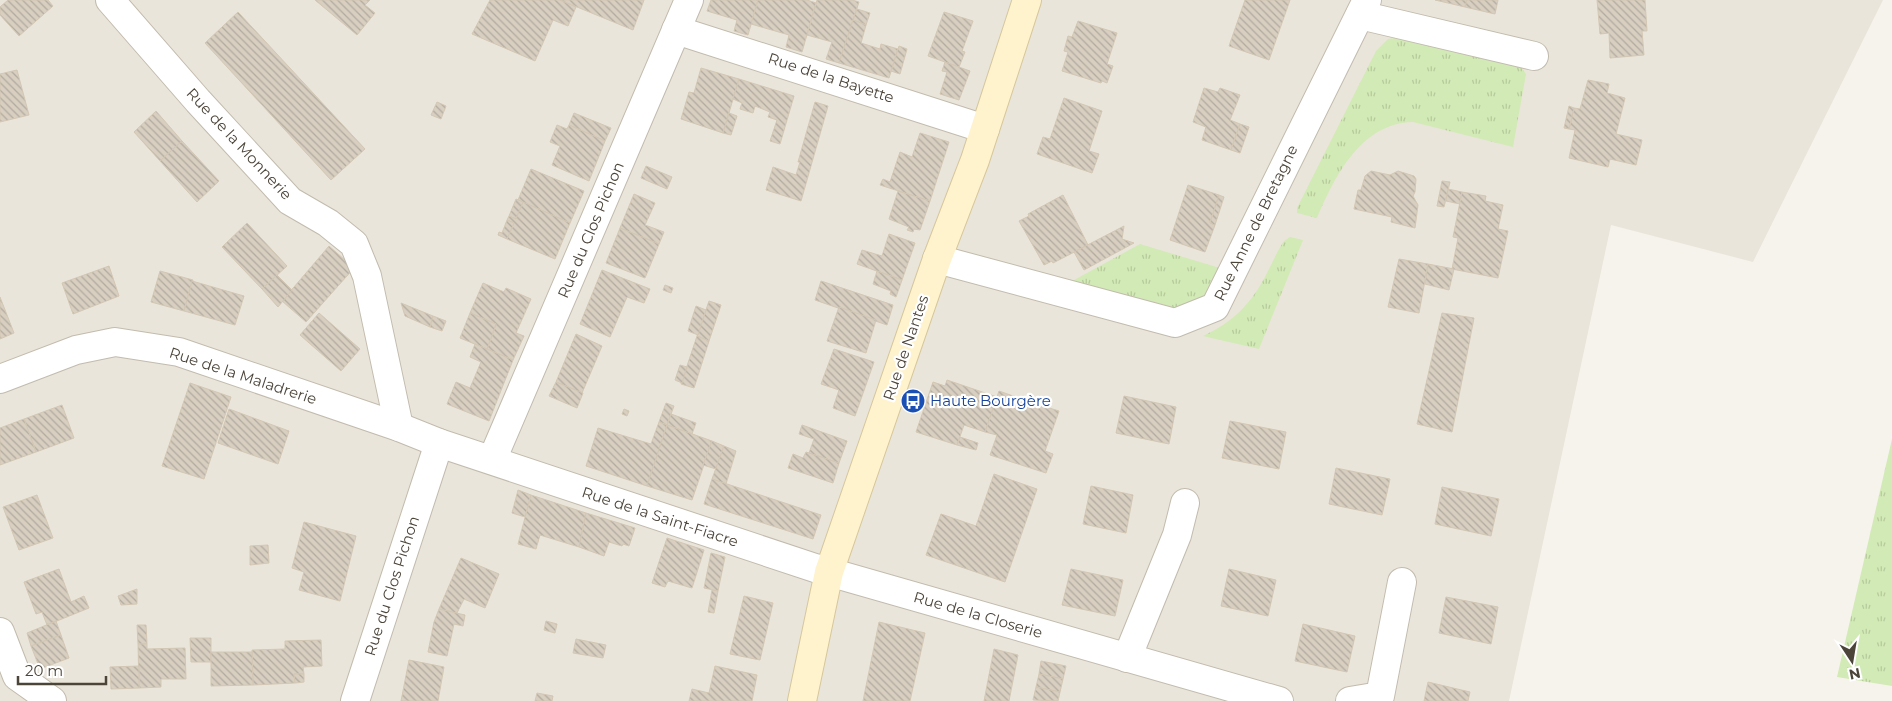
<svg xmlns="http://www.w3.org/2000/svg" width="1892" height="701" font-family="Montserrat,sans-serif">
  <defs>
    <pattern id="grass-tufts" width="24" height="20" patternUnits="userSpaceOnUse" patternTransform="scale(1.25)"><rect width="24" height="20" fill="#d2eab5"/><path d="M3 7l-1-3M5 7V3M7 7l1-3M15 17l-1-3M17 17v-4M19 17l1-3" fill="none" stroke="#b6ca9c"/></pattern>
    <pattern id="building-back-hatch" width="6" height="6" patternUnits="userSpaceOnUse" patternTransform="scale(1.25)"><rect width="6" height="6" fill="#d8cfc1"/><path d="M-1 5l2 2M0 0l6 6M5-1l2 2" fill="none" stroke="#b1aa9e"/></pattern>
  </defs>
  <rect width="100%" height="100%" fill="#f6f3ec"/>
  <!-- residential -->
  <path fill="#eae5da" d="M0,0h1883l-130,262 -142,-37 -102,476h-1509z"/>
  <!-- grass -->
  <g fill="url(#grass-tufts)">
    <path d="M1395,38l122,24 9,12 -13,73 -100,-25c-52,1 -78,54 -96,96l-20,-5v-5l79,-157 12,-12z"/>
    <path d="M1290,237l13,3 -44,109 -56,-13c30,-14 48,-32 63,-61 6,-11 11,-24 18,-34z"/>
    <path d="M1140,244l83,25c-4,7 -8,17 -15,23 -10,12 -29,15 -44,17l-99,-24z"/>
    <path d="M1892,439v247l-55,-9z"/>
  </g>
  <!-- building -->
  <g fill="url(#building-back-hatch)" stroke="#d3c7b4">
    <path d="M8,0h40l5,6 -34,30 -19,-21v-8z"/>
    <path d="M315,0h55l-5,5 10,8 -18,22z"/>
    <path d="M490,0h70l16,7 -8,19 -15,-6 -18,41 -63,-27z"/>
    <path d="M560,0h84l-11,30z"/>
    <path d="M711,0h47l-10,35 -14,-4 3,-11 -30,-9z"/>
    <path d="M758,0h49l9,3 -14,49 -16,-5 3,-12 -38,-11z"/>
    <path d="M817,0h35l7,2 -20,61 -13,-4 6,-17 -25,-7z"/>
    <path d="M1245,0h45l-21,60 -40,-14z"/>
    <path d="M1435,0h32l-2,7z"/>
    <path d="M1467,0h31l-3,14 -30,-7z"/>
    <path d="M1597,0h48l2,31h-5l2,24 -34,3 -1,-25 -9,1z"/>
    <path d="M857,9l13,4 -4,12 -13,-5z"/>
    <path d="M238,12l127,137 -34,31 -126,-137z"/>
    <path d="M944,12l29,9 -11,30 3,1 -6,15 -31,-11z"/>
    <path d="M853,20l13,5 -5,18 19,6 1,-5 17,5 -9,29 -50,-15z"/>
    <path d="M1078,21l39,12 -10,31 6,2 -6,17 -5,-2 -1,2 -39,-12 6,-19 -4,-1 4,-15 4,1z"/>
    <path d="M899,46l8,3 -7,25 -9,-3z"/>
    <path d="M945,62l25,9 -11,29 -19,-6 7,-22 -5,-1z"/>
    <path d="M701,68l38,11 -16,54 -42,-14 8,-27 5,1z"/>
    <path d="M17,70l12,45 -29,7v-48z"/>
    <path d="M739,79l55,17 -14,48 -10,-3 7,-21 -9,-3 2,-5 -15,-6 -2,7 -13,-4 2,-6 -9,-4z"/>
    <path d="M1588,80l21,4 -2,9 18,5 -9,36 26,6 -6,25 -26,-6 -2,8 -39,-9 6,-28 -6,-1 5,-21 6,1z"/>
    <path d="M1204,88l14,4 2,-4 20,7 -10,25 10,4 -9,26 -29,-10 4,-13 -13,-5z"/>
    <path d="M1064,98l38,13 -13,40 10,3 -7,19 -55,-19 6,-17 7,2z"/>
    <path d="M437,102l9,4 -5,13 -10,-4z"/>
    <path d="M815,102l13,4 -27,95 -35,-11 7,-23 23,8 4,-13h-2z"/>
    <path d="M1569,106l5,2 -5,21 -5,-1z"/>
    <path d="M156,111l26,30 -22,20 -26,-29z"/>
    <path d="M574,113l37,15 -6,13 -36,-16z"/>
    <path d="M729,113l8,3 -6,19 -8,-2z"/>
    <path d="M1240,124l9,3 -9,26 -9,-3z"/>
    <path d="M557,125l10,4 2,-4 36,16 -16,40 -37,-16 8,-19 -10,-4z"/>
    <path d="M920,133l29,9 -19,59 -50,-16 3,-6 7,3 10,-30 12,5z"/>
    <path d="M182,141l37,40 -22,21 -37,-41z"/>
    <path d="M646,166l26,11 -5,12 -26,-11z"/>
    <path d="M531,169l53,22 -14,32 -52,-23z"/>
    <path d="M1371,171l19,4 8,-4 16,5 2,3 -1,13 -2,4 5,9 -3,23 -24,-6 1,-5 -38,-8 4,-19h3l4,-14z"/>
    <path d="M1442,181l8,1 -6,25 -7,-1z"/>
    <path d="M1188,185l31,10 -9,28 5,2 -10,27 -35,-12z"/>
    <path d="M1448,189l14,3 -2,12 -14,-3z"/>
    <path d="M898,191l32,10 -10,29 -6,-1 -1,3 -6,-2 2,-3 -20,-8z"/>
    <path d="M1462,192l24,4 -1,5 18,4 -5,24 10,2 -10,47 -46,-9 6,-31 -5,-1z"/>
    <path d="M634,194l21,9 -10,22 19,7 -5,12 -39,-16z"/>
    <path d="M1063,195l25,50 -35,18 -1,-2 -8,4 -25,-44 10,-5 -1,-2z"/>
    <path d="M1219,195l5,2 -9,28 -5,-2z"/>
    <path d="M516,199l7,3 -7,17 -7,-3z"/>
    <path d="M523,202l47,21 -15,36 -48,-20 7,-16 -7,-3 2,-4 7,3z"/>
    <path d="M507,220l7,3 -7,16 -9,-4 1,-3 3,1z"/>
    <path d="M247,223l40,43 -25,23 -40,-42z"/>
    <path d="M1124,226l-2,13 12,4 -50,27 -10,-18z"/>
    <path d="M620,228l39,16 -14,34 -39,-15z"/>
    <path d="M889,234l26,9 -13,37 -45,-16 5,-14 20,6z"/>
    <path d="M329,246l25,22 -48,54 -24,-21z"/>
    <path d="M1399,259l29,5 -9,49 -31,-6z"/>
    <path d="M1428,264l26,5 -5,21 -24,-6z"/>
    <path d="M109,266l10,30 -46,18 -11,-31z"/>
    <path d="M602,270l48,19 -6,14 -17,-6 -17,40 -30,-13z"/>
    <path d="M160,271l33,9 -9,31 -33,-9z"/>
    <path d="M877,271l25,9 -6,17 -6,-3 1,-3 -18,-7z"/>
    <path d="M277,275l15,15 -14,17 -16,-18z"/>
    <path d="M192,281l52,15 -9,29 -51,-14z"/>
    <path d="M821,281l72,24 -6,20 -72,-25z"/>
    <path d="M483,283l21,9 2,-4 25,11 -15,34 8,3 -11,24 -26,-11 9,-25 -26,-11z"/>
    <path d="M665,285l8,3 -2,5 -8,-3z"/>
    <path d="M0,297l14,36 -14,6z"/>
    <path d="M709,301l12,4 -12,36 -12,-5z"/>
    <path d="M401,303l32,13 -3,11 -25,-11z"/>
    <path d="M696,306l10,4 -8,25 -10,-4z"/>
    <path d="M839,307l37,13 -10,33 -39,-12z"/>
    <path d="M319,313l41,36 -19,22 -41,-36z"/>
    <path d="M470,313l26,11 -9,25 -27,-11z"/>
    <path d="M1442,313l32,5 -22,114 -35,-8z"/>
    <path d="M433,316l13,5 -4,10 -12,-4z"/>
    <path d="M576,334l26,12 -20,47 -26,-11z"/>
    <path d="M697,336l12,5 -15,47 -13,-4z"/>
    <path d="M475,344l38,16 -24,61 -42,-17 9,-22 14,6 11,-26 -11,-5z"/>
    <path d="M834,349l40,13 -19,54 -22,-8 6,-18 -18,-6z"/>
    <path d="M680,365l7,2 -5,16 -7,-3z"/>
    <path d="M947,380l50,17 -12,35 -21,-7 -7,20 -41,-13 17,-50 12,4z"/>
    <path d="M556,382l27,11 -6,15 -28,-12z"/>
    <path d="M190,383l41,14 -27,82 -42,-13z"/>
    <path d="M999,391l17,6 3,5 18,7 6,-3 16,5 -14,40 8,3 -7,19 -56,-18 7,-20 -12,-3z"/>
    <path d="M1124,396l52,11 -7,37 -53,-11z"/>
    <path d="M666,403l8,3 -7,19 -8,-3z"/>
    <path d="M62,405l12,33 -38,14 -12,-33z"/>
    <path d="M229,409l60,22 -11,33 -60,-21z"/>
    <path d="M624,409l5,2 -2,5 -5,-2z"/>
    <path d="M671,414l25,9 -4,11 -25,-9z"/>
    <path d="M24,419l12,33 -36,13v-37z"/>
    <path d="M1230,421l56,11 -7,37 -57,-11z"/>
    <path d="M659,422l8,3 -20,61 -61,-20 12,-38 53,16z"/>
    <path d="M667,425l45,16 -20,59 -45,-14z"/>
    <path d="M802,425l45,16 -8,22 -30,-10 5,-14 -15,-5z"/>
    <path d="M960,437l18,6 -2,7 -19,-5z"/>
    <path d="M712,441l12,5 -8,23 -13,-4z"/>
    <path d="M724,446l12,5 -10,33 -14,-5z"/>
    <path d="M806,452l33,11 -6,20 -45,-15 5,-14 10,4z"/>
    <path d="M1336,468l54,11 -8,36 -53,-11z"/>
    <path d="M994,474l43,15 -32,93 -79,-27 15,-41 35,12z"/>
    <path d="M712,479l109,36 -8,24 -109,-35z"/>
    <path d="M1091,486l42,9 -7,38 -43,-9z"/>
    <path d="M1442,487l57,12 -8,37 -56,-12z"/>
    <path d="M518,490l13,5 -6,22 -13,-4z"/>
    <path d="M37,495l16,43 -34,12 -16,-43z"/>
    <path d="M531,495l55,18 -7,34 -39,-12 -4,14 -18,-5z"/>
    <path d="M586,513l49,15 -6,18 -6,-2 -1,2 -13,-4 -5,14 -25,-9z"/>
    <path d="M304,522l52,14 -16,65 -41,-11 5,-18 -12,-4z"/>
    <path d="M667,538l37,12 -12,38 -24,-7 -3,6 -13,-4z"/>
    <path d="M268,545l1,18 -19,2v-19z"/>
    <path d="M711,553l14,4 -7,34 -14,-3z"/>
    <path d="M461,558l38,16 -14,34 -21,-9 -7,14 -18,-4z"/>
    <path d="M59,569l12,33 13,-6 5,12 -42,17 -5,-13 -6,2 -12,-32z"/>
    <path d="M1071,569l52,11 -8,36 -53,-11z"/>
    <path d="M1229,569l47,11 -8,36 -47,-10z"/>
    <path d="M137,589v15l-16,1 -3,-9z"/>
    <path d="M712,590l6,1 -4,22 -6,-1z"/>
    <path d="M744,596l29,7 -13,57 -30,-6z"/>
    <path d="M1446,597l52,10 -7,37 -52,-11z"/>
    <path d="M439,609l26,6 -2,11 -9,-2 -7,32 -19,-4 6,-30z"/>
    <path d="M56,621l5,14 -30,11 -4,-13z"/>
    <path d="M546,621l11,3 -2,9 -11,-3z"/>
    <path d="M879,622l46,11 -15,68h-47z"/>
    <path d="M1303,624l52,12 -8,36 -52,-11z"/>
    <path d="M137,625h9l1,19h-9z"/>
    <path d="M61,635l8,23 -29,11 -9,-23z"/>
    <path d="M190,638h21v24h-20z"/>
    <path d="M576,639l30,6 -3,13 -30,-5z"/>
    <path d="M321,640l1,26 -19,1 1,7h-10l1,9 -42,2 -1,-35 33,-1v-8z"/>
    <path d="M138,644h9v5l38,-1 1,31h-25v8l-22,1z"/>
    <path d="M994,649l24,6 -9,46h-25z"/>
    <path d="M211,652h41l1,33 -42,1z"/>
    <path d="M409,660l35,7 -6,34h-37z"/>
    <path d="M1041,661l25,5 -3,13 -24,-5z"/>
    <path d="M139,666v22l-28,1 -1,-22z"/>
    <path d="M715,666l42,9 -5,26h-63l3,-12 17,4z"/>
    <path d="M294,674h10v8l-9,1z"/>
    <path d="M1039,674l24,5 -3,13 -24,-5z"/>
    <path d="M1428,682l42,10 -2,9h-44z"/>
    <path d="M1036,687l24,5 -2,9 -25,-1z"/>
    <path d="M537,693l16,3 -1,5h-17z"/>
  </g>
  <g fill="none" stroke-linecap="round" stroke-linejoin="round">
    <defs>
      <g id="street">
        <path d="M110,0l88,101 92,100 38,22 26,21 13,32 32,151"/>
        <path d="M1360,15l174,41"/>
        <path d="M676,30l309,99"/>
        <path d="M937,259l238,64 40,-16 152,-307"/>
        <path d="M0,379l76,-29 39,-8 64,10 220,75 40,16 376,125 464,133"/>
        <path d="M492,460l197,-460"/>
        <path d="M0,632l17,44 35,25"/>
        <path d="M1127,658l50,-123 8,-32"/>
        <path d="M355,701l84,-258"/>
        <path d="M1350,701l30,-5 22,-114"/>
      </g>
      <path id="secondary" d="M802,701l27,-129 108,-313 38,-99 52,-160"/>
    </defs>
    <!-- street casing -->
    <use href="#street" stroke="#c2bbae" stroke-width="30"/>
    <!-- secondary casing -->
    <use href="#secondary" stroke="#d6c79b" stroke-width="30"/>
    <!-- street -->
    <use href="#street" stroke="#fff" stroke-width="28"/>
    <!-- secondary -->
    <use href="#secondary" stroke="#fff3cd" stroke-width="28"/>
  </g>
  <!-- icons -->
  <defs>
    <symbol id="bus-disc" viewBox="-11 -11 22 22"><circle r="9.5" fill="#1a4fb4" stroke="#fff"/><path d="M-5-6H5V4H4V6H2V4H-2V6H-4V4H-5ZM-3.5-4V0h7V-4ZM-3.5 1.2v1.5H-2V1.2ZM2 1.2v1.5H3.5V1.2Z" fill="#fff"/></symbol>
  </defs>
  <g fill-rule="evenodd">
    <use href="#bus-disc" x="899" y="387" width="28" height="28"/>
  </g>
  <g text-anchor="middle" stroke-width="4.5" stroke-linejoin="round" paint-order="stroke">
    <!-- street labels -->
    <g font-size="15" fill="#4b4439" stroke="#fff">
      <text transform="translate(831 78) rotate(18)" y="5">Rue de la Bayette</text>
      <text transform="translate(239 144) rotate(47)" y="5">Rue de la Monnerie</text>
      <text transform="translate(1256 223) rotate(-64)" y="5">Rue Anne de Bretagne</text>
      <text transform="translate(591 230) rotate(-67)" y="5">Rue du Clos Pichon</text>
      <text transform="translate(906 348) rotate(-71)" y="5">Rue de Nantes</text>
      <text transform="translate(243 376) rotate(18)" y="5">Rue de la Maladrerie</text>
      <text transform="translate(660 517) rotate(18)" y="5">Rue de la Saint-Fiacre</text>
      <text transform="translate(392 586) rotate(-72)" y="5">Rue du Clos Pichon</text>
      <text transform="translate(978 615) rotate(16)" y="5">Rue de la Closerie</text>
    </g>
    <!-- transit labels -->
    <g font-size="15" fill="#164399" stroke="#fff" text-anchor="start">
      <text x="930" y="406">Haute Bourgère</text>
    </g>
  </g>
  <!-- north arrow -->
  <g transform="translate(1852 661) rotate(168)" stroke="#ffffff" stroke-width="4" paint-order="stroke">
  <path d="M0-4L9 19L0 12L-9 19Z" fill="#4b4439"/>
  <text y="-8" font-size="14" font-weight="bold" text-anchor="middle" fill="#4b4439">N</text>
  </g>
  <!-- scale -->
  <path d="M18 676v8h88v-8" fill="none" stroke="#4b4439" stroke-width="2.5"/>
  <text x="25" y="676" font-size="15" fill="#4b4439" stroke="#ffffff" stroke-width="4" paint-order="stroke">20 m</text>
</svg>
